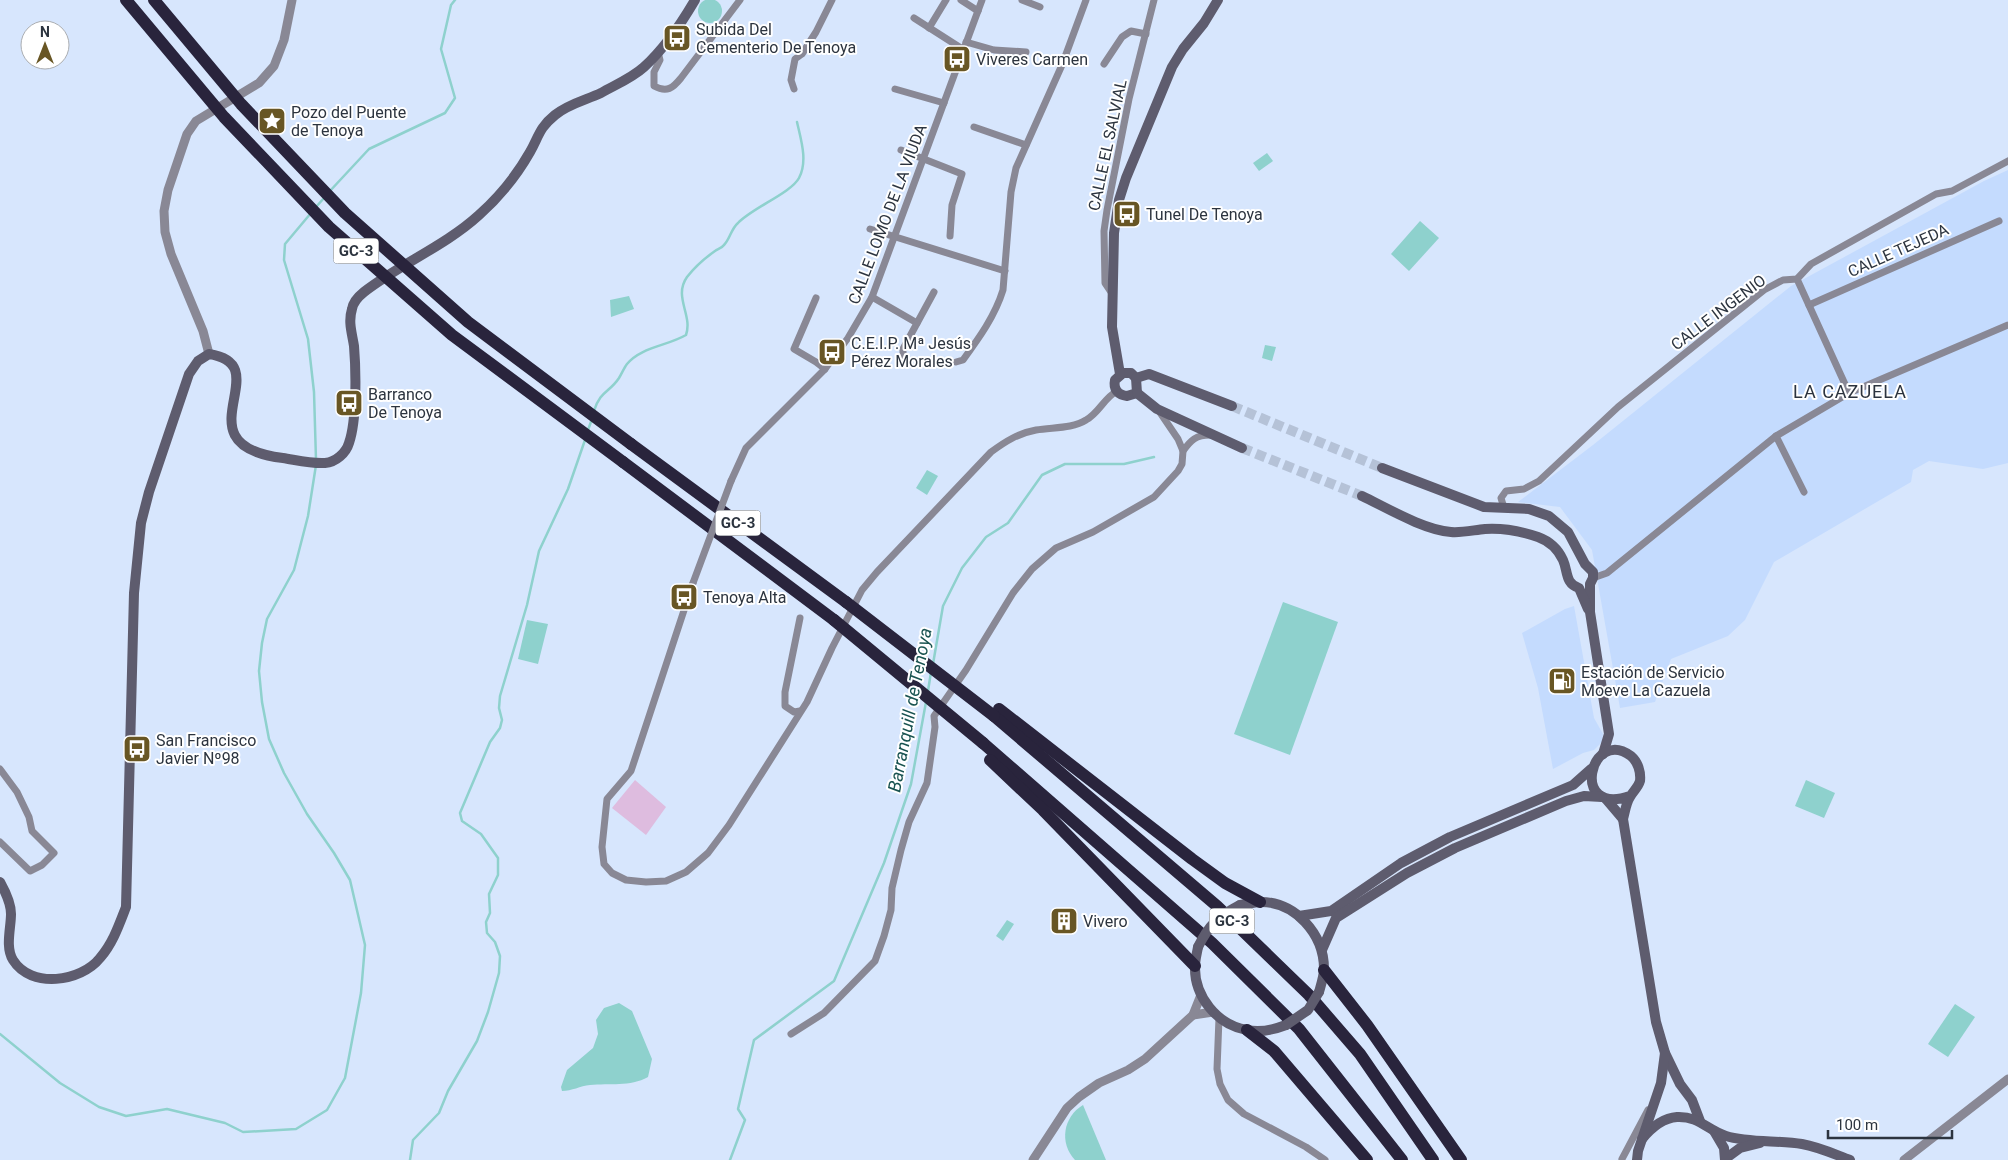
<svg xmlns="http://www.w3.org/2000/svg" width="2008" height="1160" font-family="Roboto,sans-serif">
  <rect width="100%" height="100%" fill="#d7e6fd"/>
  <!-- built -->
  <g fill="#c4dbfe">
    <path d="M2008,170v293l-25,6 -54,-8 -16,9 -2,12 -137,80 -29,58 -17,16 -57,23 -16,43 -35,6 -28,-158 -32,-43 -42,-5 75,-57 198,-159 193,-105z"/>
    <path d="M1574,606l20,112 9,16 -1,8 -8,8 -11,3 -30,16 -15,-81 -16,-55 43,-24z"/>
  </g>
  <!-- green -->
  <path fill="#debcdf" d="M635,780l31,27 -20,28 -34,-27z"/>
  <!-- water -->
  <g fill="#8ed1cd">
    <circle cx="710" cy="11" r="12"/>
    <path d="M1267,153l6,8 -14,10 -6,-8z"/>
    <path d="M1420,221l19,17 -30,33 -18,-17z"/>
    <path d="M629,296l5,13 -23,8 -1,-17z"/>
    <path d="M1265,345l11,2 -4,14 -10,-3z"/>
    <path d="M927,470l11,6 -11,19 -11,-7z"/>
    <path d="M1283,602l55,20 -48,133 -56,-21z"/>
    <path d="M527,620l21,4 -10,40 -20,-5z"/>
    <path d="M1806,780l29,13 -11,25 -29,-12z"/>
    <path d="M1007,920l7,4 -11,17 -7,-5z"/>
    <path d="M619,1003l13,8 20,48 -4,18c-18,10 -39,6 -58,8 -10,1 -18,6 -28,6l-1,-4 6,-17 26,-22 5,-14 -2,-14 8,-12z"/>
    <path d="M1955,1004l20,13 -27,40 -20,-13z"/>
    <path d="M1083,1105l23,55h-31c-16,-17 -12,-43 8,-55z"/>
  </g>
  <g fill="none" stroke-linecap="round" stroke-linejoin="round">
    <!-- stream -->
    <g stroke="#8ed1cd" stroke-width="2.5">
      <path d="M329,192l40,-43 76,-36 10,-15 -14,-49 10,-44 4,-5"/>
      <path d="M316,207l8,-9"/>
      <path d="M311,213l-26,31 -1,16 24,79 6,53 2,68"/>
      <path d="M594,411c6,-20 16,-19 25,-33 3,-5 5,-10 8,-14 14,-17 40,-18 59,-29 7,-20 -13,-38 1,-58 7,-9 18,-19 28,-26 3,-2 7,-3 9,-6 6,-6 7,-16 14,-22 14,-15 53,-30 61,-45 9,-17 2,-38 -2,-56"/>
      <path d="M588,430l4,-11"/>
      <path d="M933,664l10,-58 19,-38 24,-31 22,-14 34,-48 23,-11h59l30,-7"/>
      <path d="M928,691l3,-19"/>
      <path d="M0,1034l60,49 39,24 27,9 41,-7 58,14 18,9 53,-3 31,-19 18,-32 16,-85 4,-48 -15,-65 -16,-27 -27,-39 -23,-41 -15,-34 -7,-37 -3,-31 3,-28 5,-24 27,-49 14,-54 8,-51"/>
      <path d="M410,1160l3,-20 26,-27 9,-22 29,-50 11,-29 11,-39 1,-17 -5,-14 -8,-9 -1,-11 4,-9 -1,-19 9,-19v-17l-17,-24 -19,-13 -2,-8 30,-71 10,-14 2,-8 -3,-12 1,-12 27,-91 12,-54 29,-62 17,-49"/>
      <path d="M730,1160l15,-40 -7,-11 16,-69 80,-59 50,-118 27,-79 15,-82"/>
    </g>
    <!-- secondary-tunnel -->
    <g stroke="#b5c2d7" stroke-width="10" stroke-dasharray="10 5" stroke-linecap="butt">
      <path d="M1232,406l150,62"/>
      <path d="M1242,448l120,48"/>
    </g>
    <!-- minor -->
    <g stroke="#898895" stroke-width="7">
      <path d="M961,0l17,11"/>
      <path d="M1022,0l18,7"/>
      <path d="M914,18l50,32"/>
      <path d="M929,28l17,-28"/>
      <path d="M966,42l28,8 32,2"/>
      <path d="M658,52l2,8 -6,12v14c13,7 19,2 27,-8l59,-78"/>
      <path d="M1104,64l18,-27 9,-6 15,3"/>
      <path d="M794,89l-3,-9 4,-21 7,-5 14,-22 16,-32"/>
      <path d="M895,89l49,14"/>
      <path d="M974,127l52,18"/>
      <path d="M901,150l61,24 -10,31 -2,31"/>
      <path d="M870,229l135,42"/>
      <path d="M1797,279l52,114"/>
      <path d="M1113,295l-8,-12 -1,-52 3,-21 22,-111 25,-99"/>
      <path d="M872,297l45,26"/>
      <path d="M816,298l-22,51 22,13 9,7"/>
      <path d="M1809,305l190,-84"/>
      <path d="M903,358v-9l31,-57"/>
      <path d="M956,362l7,-2c16,-22 32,-44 40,-70l8,-98 5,-24 46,-103 24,-65"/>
      <path d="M1159,411l19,28 5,12c8,-11 13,-16 27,-16"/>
      <path d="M1776,436l28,56"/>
      <path d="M731,481l15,-33 79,-79 23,-31 24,-41 110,-297"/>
      <path d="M1504,508l-3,-10 5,-7 18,-2 15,-8 79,-74 146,-117 19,-10 14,-1 14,-15 125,-70 16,-3 56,-30"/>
      <path d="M1593,578l14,-5 169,-137 73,-43 159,-68"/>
      <path d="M693,583l-62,188 -24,28 -5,48 2,17 8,9 14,7 20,2 20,-1 20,-9 22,-19 21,-28 78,-123 25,-54 30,-58 15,-18 114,-120c15,-11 28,-19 45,-22 16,-3 36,-1 50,-10 13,-7 18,-22 31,-29"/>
      <path d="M800,618l-15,74v14l9,6 6,-1"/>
      <path d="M0,769l17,23 12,25 3,14 22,22 -12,12 -12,6 -30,-29"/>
      <path d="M1219,1018l-2,51 3,15 8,16 16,14 62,33 19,13"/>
      <path d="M791,1034l33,-21 51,-52 9,-25 7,-26 1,-22 9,-38 8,-28 18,-39 8,-56 -1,-11 32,-46 47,-77 19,-24 24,-21 37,-16 61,-35 24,-26 4,-7 1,-13"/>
      <path d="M1622,1159l26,-49"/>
    </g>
    <!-- tertiary -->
    <g stroke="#898895" stroke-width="9">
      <path d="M209,354l-6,-23 -32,-77 -6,-22 -1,-21 4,-21 19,-56 9,-13 63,-38 15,-17 10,-26 8,-40"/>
      <path d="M1193,1015l20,-3"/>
      <path d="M1033,1160l34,-52 12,-11 20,-14 29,-13 17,-11 48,-44 8,-20"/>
      <path d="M1904,1160l104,-81"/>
    </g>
    <!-- secondary -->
    <g stroke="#5e5c6e" stroke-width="10">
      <path d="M1123,373h8l5,5 1,15 -10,3c-9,-1 -14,-7 -12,-16z"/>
      <path d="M1120,374l-8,-47 2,-94 5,-33 7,-22 46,-111 11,-18 21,-26 14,-23"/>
      <path d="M1136,378l13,-4 83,32"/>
      <path d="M1137,393l20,16 85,39"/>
      <path d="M1382,468l102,39 45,2 20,7 19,16 17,32 8,8v6l-3,6v28l19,122 -6,20"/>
      <path d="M1362,496c25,12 62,34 89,36 11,1 23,-2 34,-3 18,-1 36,2 53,8 11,4 20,12 25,23 5,11 2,24 16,28l9,21"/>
      <path d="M1630,796c-61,21 -40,-70 1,-40 7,6 10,16 9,25 -2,7 -7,10 -10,16 -4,6 -5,15 -7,22l33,203 9,31 15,31 12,16 8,21"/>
      <path d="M1606,799l17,20"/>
      <path d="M0,882c5,9 11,22 11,32 0,14 -6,33 2,46 18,29 68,22 87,-2 13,-15 19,-33 26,-51l8,-314 7,-70 8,-31 40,-118 9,-13 11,-7c72,11 -33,91 74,104 13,2 29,6 42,5 11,-1 21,-10 24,-20 8,-23 7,-73 5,-97 -2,-13 -6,-24 -2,-37 1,-6 7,-13 12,-17 36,-28 81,-46 115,-77 20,-18 38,-40 51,-63 9,-16 9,-24 25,-37 13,-11 31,-15 46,-22 14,-8 31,-15 43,-26 21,-19 37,-43 51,-67"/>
      <path d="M1240,905c6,-1 12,-2 19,-3 36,-1 65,32 65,67 0,7 -3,16 -5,23"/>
      <path d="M1299,916l32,-5 70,-48 49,-26 123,-52 18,-16"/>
      <path d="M1198,947c-1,6 -3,13 -3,19 -1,30 22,59 52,64 14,3 26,0 39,-5"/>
      <path d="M1322,950l14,-32 71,-45 48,-25 111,-47 18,-5 18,1"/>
      <path d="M1714,1131l10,17 1,12"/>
      <path d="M1642,1139c9,-11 20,-21 35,-22 22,-1 30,13 49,19 22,7 53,4 76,8 17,3 32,10 48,16"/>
      <path d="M1725,1159l15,-11 20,-5"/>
      <path d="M1637,1160l1,-9 23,-68 4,-30"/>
    </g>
    <!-- motorway -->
    <g stroke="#29243c" stroke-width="12">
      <path d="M631,444l215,158"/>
      <path d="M623,462l211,158"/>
      <path d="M999,709l193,150 33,24 35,19"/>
      <path d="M994,716l223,190 92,89 51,59 73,106"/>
      <path d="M983,743l229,200 87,86 103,131"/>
      <path d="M990,760l53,50 152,156"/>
      <path d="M1324,970l43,55 94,135"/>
      <path d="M1247,1030l27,21 93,109"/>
    </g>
    <!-- minor-bridge -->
    <path stroke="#898895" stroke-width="7" d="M693,583l38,-102"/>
    <!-- secondary-bridge -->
    <g stroke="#5e5c6e" stroke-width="10">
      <path d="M1198,947c11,-22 19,-30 42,-42"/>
      <path d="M1286,1025l22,-15 11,-18"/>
    </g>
    <!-- motorway-bridge -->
    <g stroke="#29243c" stroke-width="12">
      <path d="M126,0l98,117 105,110 123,108 171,127"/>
      <path d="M154,0l87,104 104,109 123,109 163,122"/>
      <path d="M846,602l148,114"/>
      <path d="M834,620l149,123"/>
    </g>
  </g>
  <!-- icons -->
  <defs>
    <symbol id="bus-square" viewBox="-11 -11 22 22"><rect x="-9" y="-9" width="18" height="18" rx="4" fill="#685624" stroke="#fff"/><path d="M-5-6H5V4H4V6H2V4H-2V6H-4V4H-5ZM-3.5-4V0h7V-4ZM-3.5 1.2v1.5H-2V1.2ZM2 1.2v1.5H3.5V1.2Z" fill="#fff"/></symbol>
    <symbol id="sight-square" viewBox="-11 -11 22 22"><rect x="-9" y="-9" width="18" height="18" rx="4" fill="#685624" stroke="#fff"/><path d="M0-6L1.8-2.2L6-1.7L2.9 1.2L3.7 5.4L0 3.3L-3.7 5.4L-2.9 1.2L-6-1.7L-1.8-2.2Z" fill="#fff"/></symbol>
    <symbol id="fuel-square" viewBox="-11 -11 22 22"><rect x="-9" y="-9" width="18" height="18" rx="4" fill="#685624" stroke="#fff"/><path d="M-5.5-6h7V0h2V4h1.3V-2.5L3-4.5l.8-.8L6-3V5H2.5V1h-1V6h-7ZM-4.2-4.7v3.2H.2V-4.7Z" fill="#fff"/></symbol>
    <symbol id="building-square" viewBox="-11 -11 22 22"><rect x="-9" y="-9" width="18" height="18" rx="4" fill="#685624" stroke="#fff"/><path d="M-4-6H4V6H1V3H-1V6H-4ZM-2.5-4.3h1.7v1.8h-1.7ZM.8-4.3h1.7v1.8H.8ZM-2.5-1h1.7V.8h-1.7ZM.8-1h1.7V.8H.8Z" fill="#fff"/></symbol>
  </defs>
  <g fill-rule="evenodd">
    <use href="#bus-square" x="661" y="22" width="32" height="32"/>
    <use href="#bus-square" x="941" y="43" width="32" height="32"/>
    <use href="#sight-square" x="256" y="105" width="32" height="32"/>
    <use href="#bus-square" x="1111" y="198" width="32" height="32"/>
    <use href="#bus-square" x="816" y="336" width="32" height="32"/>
    <use href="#bus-square" x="333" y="387" width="32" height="32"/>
    <use href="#bus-square" x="668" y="581" width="32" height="32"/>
    <use href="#fuel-square" x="1546" y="665" width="32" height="32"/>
    <use href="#bus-square" x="121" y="733" width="32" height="32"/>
    <use href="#building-square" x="1048" y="905" width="32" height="32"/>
  </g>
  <g text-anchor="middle" stroke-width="4" stroke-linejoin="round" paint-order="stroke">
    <!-- shield labels -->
    <g fill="#fff" stroke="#6b7179" stroke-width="1">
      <rect x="333.5" y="238.5" width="45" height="25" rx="4"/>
      <rect x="715.5" y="510.5" width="45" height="25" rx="4"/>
      <rect x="1209.5" y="908.5" width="45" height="25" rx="4"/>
    </g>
    <g font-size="15" font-weight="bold" fill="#2c343f">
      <text x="356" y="256">GC-3</text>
      <text x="738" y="528">GC-3</text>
      <text x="1232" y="926">GC-3</text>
    </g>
    <!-- poi labels -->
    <g font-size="16" fill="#2c343f" stroke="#fff" text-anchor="start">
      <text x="696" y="35">Subida Del<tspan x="696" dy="18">Cementerio De Tenoya</tspan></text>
      <text x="976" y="65">Viveres Carmen</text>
      <text x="291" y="118">Pozo del Puente<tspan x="291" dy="18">de Tenoya</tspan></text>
      <text x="1146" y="220">Tunel De Tenoya</text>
      <text x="851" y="349">C.E.I.P. Mª Jesús<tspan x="851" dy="18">Pérez Morales</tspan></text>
      <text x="368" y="400">Barranco<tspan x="368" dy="18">De Tenoya</tspan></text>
      <text x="703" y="603">Tenoya Alta</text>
      <text x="1581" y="678">Estación de Servicio<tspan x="1581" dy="18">Moeve La Cazuela</tspan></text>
      <text x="156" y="746">San Francisco<tspan x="156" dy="18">Javier Nº98</tspan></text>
      <text x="1083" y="927">Vivero</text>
    </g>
    <!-- street labels -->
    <g font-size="16" fill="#2c343f" stroke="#fff">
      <text transform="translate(1107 145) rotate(-78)" y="6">CALLE EL SALVIAL</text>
      <text transform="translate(887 214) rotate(-69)" y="6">CALLE LOMO DE LA VIUDA</text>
      <text transform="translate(1898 250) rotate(-24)" y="6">CALLE TEJEDA</text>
      <text transform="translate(1718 312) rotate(-37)" y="6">CALLE INGENIO</text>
    </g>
    <!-- neighbourhood labels -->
    <g font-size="18" letter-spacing="1" fill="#2c343f" stroke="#fff">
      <text x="1850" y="398">LA CAZUELA</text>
    </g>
    <!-- water labels -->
    <g font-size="18" font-style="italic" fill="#195351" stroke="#fff">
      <text transform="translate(910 710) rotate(-79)" y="6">Barranquill de Tenoya</text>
    </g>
  </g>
  <!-- north arrow -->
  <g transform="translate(45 45)"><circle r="24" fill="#ffffff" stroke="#abaeb2"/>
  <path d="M0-4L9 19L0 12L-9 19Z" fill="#685624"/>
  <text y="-8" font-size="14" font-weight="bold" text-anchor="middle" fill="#2c343f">N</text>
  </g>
  <!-- scale -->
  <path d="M1828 1130v8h124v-8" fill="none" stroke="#2c343f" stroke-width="2.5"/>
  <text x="1836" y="1130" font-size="15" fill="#2c343f" stroke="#ffffff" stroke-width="4" paint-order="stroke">100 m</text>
</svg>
